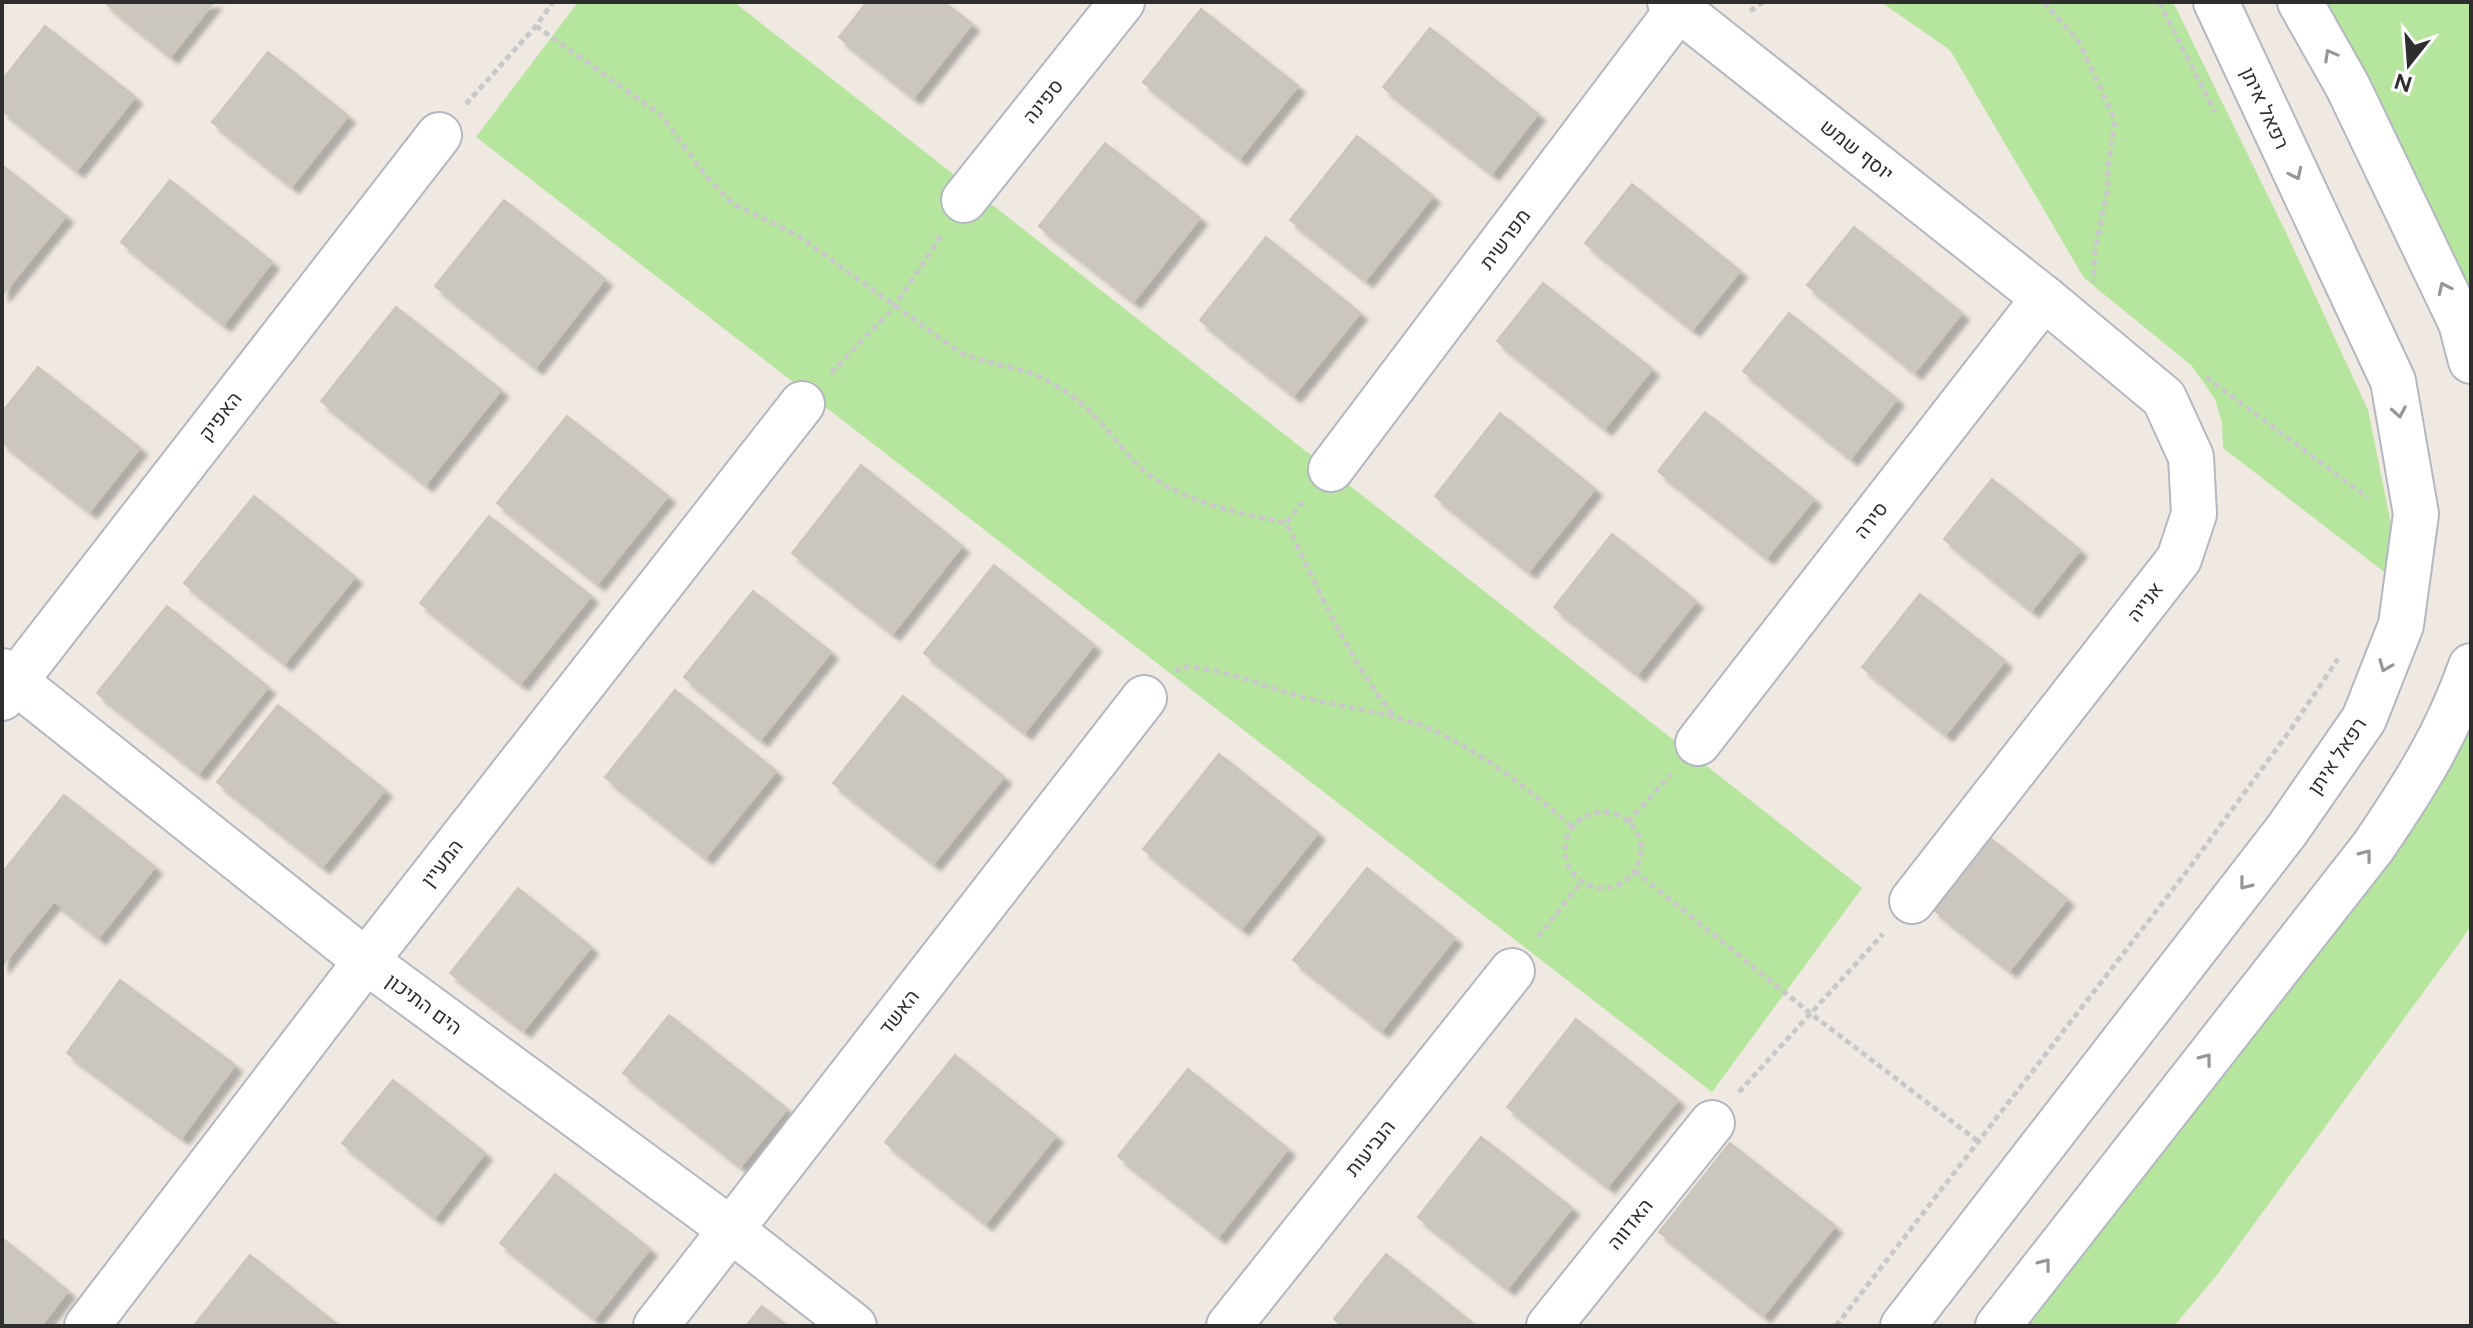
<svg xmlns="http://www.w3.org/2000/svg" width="2473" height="1328" font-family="Figtree,Heebo,sans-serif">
  <defs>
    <filter id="shadow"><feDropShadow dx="7" dy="7" stdDeviation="2" flood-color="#0004"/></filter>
  </defs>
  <rect width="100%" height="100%" fill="#efe9e1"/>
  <!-- green -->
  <g fill="#b6e59e">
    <path d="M578,2h156l1128,886 -150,204 -1236,-955z"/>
    <path d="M1881,2h292l118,241 77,167 24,119v49l-169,-130 -1,-25 -7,-24 -23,-33 -108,-88 -134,-228z"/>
    <path d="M2314,2h157v327z"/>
    <path d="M2471,704v221l-11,17 -244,334 -42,50h-157z"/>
  </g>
  <!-- building -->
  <g fill="#cbc7bf" stroke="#cbc5ba" stroke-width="2" filter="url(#shadow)">
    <path d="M104,2h110l-43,54z"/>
    <path d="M867,2h77l28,22 -58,73 -75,-60z"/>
    <path d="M1201,9l97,77 -58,72 -97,-76z"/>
    <path d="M45,26l90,71 -58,73 -75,-60v-30z"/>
    <path d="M1430,28l108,86 -46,59 -109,-86z"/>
    <path d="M268,52l80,64 -56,70 -80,-64z"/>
    <path d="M1357,136l76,60 -67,84 -76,-60z"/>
    <path d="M1105,143l95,75 -66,83 -95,-75z"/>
    <path d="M2,165l64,51 -63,78h-1z"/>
    <path d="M170,180l102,82 -48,62 -103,-82z"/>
    <path d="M1632,184l108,87 -47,58 -108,-86z"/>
    <path d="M504,200l101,79 -69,88 -101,-81z"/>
    <path d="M1854,227l108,86 -47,59 -108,-87z"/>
    <path d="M1266,237l94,76 -66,82 -94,-75z"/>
    <path d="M1543,283l109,86 -47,59 -108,-87z"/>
    <path d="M396,307l105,83 -75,94 -105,-83z"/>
    <path d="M1789,313l108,86 -46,59 -108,-87z"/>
    <path d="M38,367l102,81 -50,63 -88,-69v-30z"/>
    <path d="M1705,412l109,87 -47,58 -109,-86z"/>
    <path d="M1500,413l95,76 -66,82 -94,-75z"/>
    <path d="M567,416l101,80 -70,87 -101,-80z"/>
    <path d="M861,465l101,81 -69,87 -101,-80z"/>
    <path d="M1992,479l88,71 -48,60 -88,-71z"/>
    <path d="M254,496l101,81 -70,86 -101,-80z"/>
    <path d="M489,516l102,80 -70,87 -101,-80z"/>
    <path d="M1612,534l84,67 -58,73 -84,-67z"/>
    <path d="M994,565l100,80 -69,87 -101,-79z"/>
    <path d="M753,591l78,61 -70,87 -77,-62z"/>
    <path d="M1920,594l85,67 -59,73 -84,-67z"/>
    <path d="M167,606l101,81 -69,86 -102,-80z"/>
    <path d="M675,690l101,81 -70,86 -101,-80z"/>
    <path d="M903,696l101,81 -70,86 -101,-80z"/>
    <path d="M278,705l107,85 -62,76 -106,-84z"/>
    <path d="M1219,754l99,79 -76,95 -99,-79z"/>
    <path d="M64,795l91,72 -56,70 -45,-36 -52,65v-93z"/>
    <path d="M1990,838l77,61 -57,71 -77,-61z"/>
    <path d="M1367,868l88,70 -73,92 -89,-70z"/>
    <path d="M518,888l73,59 -67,83 -74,-57z"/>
    <path d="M120,980l115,85 -53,72 -115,-84z"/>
    <path d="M669,1015l118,94 -46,57 -118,-93z"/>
    <path d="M1576,1019l102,81 -70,86 -101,-79z"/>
    <path d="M955,1055l101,81 -70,87 -101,-81z"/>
    <path d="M1188,1069l100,80 -69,87 -101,-80z"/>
    <path d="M393,1080l92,73 -50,64 -93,-74z"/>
    <path d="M1481,1137l91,71 -64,80 -90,-71z"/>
    <path d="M1730,1143l105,83 -71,89 -105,-83z"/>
    <path d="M555,1174l95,75 -55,69 -95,-75z"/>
    <path d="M2,1238l66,53 -27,35h-39z"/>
    <path d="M1386,1254l90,72h-134l-8,-7z"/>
    <path d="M250,1255l89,71 -144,-2z"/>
    <path d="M762,1306l25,20h-41z"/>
  </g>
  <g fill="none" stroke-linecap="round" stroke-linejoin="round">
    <defs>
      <g id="street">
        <path d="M1670,2l374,296 120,100 27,59 3,57 -15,45 -267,342"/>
        <path d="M964,200l158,-198"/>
        <path d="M1331,469l348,-461"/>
        <path d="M2,671l364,290 364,268 124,97"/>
        <path d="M2,698l437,-563"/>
        <path d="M1698,743l346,-445"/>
        <path d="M87,1326l279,-365 436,-557"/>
        <path d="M656,1326l488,-628"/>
        <path d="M1229,1326l283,-355"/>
        <path d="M1549,1326l163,-203"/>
      </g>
      <g id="secondary">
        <path d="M2300,2l48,85 113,236 10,38"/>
        <path d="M1903,1326l384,-496 77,-111 37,-94 15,-111 -23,-133 -177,-379"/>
        <path d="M1998,1326l375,-479c42,-62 73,-110 98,-181"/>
      </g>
    </defs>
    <!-- street casing -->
    <use href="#street" stroke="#b4b7c1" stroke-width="48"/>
    <!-- secondary casing -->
    <use href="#secondary" stroke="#b4b7c1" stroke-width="48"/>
    <!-- path -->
    <g stroke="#c9c9c9" stroke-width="5" stroke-dasharray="6 4" stroke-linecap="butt">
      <path d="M2044,2l35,40 36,78 -7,47v21l-13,62 -2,32"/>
      <path d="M2159,2l56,110"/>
      <path d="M1750,11l13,-9"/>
      <path d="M536,26l125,89 46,62 26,27 64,31 161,116c24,12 50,14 76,23 11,4 22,12 32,18 30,19 48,49 73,74 37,36 98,46 147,57"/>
      <path d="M466,104l70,-78 17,-24"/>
      <path d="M831,373l63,-66 48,-73"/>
      <path d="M2206,377l162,121"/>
      <path d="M1303,502l-17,21c33,66 62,137 109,194"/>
      <path d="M1175,671c5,-3 6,-4 11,-4 32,0 81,20 112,29 49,13 102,16 147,40 47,24 89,57 128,92"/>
      <circle cx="1603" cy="850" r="38"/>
      <path d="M1628,822l43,-48"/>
      <path d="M1635,871l175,142 169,129"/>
      <path d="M1538,937l44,-56"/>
      <path d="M1739,1092l144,-158"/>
      <path d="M1836,1326l351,-455 102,-139 49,-73"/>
    </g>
    <!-- street -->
    <use href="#street" stroke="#fff" stroke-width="44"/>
    <!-- secondary -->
    <use href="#secondary" stroke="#fff" stroke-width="44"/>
  </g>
  <!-- one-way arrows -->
  <defs><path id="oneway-chevron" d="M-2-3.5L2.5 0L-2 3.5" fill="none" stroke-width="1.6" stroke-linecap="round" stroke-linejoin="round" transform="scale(2)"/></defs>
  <g stroke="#969696">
    <use href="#oneway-chevron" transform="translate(2330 55) rotate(-119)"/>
    <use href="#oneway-chevron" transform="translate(2296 174) rotate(65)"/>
    <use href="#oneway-chevron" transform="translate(2444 288) rotate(-115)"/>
    <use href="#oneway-chevron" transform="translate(2399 412) rotate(80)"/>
    <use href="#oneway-chevron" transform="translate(2385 666) rotate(112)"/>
    <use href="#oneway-chevron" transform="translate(2366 855) rotate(-52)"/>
    <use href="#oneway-chevron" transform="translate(2245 884) rotate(128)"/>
    <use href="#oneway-chevron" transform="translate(2206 1059) rotate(-52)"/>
    <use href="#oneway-chevron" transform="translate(2045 1264) rotate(-52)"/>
  </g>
  <g text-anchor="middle" stroke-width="6" stroke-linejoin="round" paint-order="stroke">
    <!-- street labels -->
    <g font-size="20" fill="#2e2e2e" stroke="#fff">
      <text transform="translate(1043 101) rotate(-51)" y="7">ספינה</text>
      <text transform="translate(2265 108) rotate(65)" y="7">רפאל איתן</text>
      <text transform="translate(1857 150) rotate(38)" y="7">יוסף שמש</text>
      <text transform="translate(1505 239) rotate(-53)" y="7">מפרשית</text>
      <text transform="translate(220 416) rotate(-52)" y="7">האפיק</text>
      <text transform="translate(1871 520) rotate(-52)" y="7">סירה</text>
      <text transform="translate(2145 602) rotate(-52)" y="7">אנייה</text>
      <text transform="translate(2337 756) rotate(-56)" y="7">רפאל איתן</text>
      <text transform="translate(442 863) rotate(-52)" y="7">המעיין</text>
      <text transform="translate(424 1004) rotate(36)" y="7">הים התיכון</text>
      <text transform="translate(899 1012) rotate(-52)" y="7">האשד</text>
      <text transform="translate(1370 1148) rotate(-51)" y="7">הנביעות</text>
      <text transform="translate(1630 1224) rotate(-51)" y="7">האדווה</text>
    </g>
  </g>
  <!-- border -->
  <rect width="2473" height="1328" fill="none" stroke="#2e2e2e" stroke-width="8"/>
  <!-- north arrow -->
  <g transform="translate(2409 64) rotate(197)" stroke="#ffffff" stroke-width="6" paint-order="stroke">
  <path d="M0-6L14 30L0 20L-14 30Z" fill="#2e2e2e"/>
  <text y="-12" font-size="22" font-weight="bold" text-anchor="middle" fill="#2e2e2e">N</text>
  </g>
</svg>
